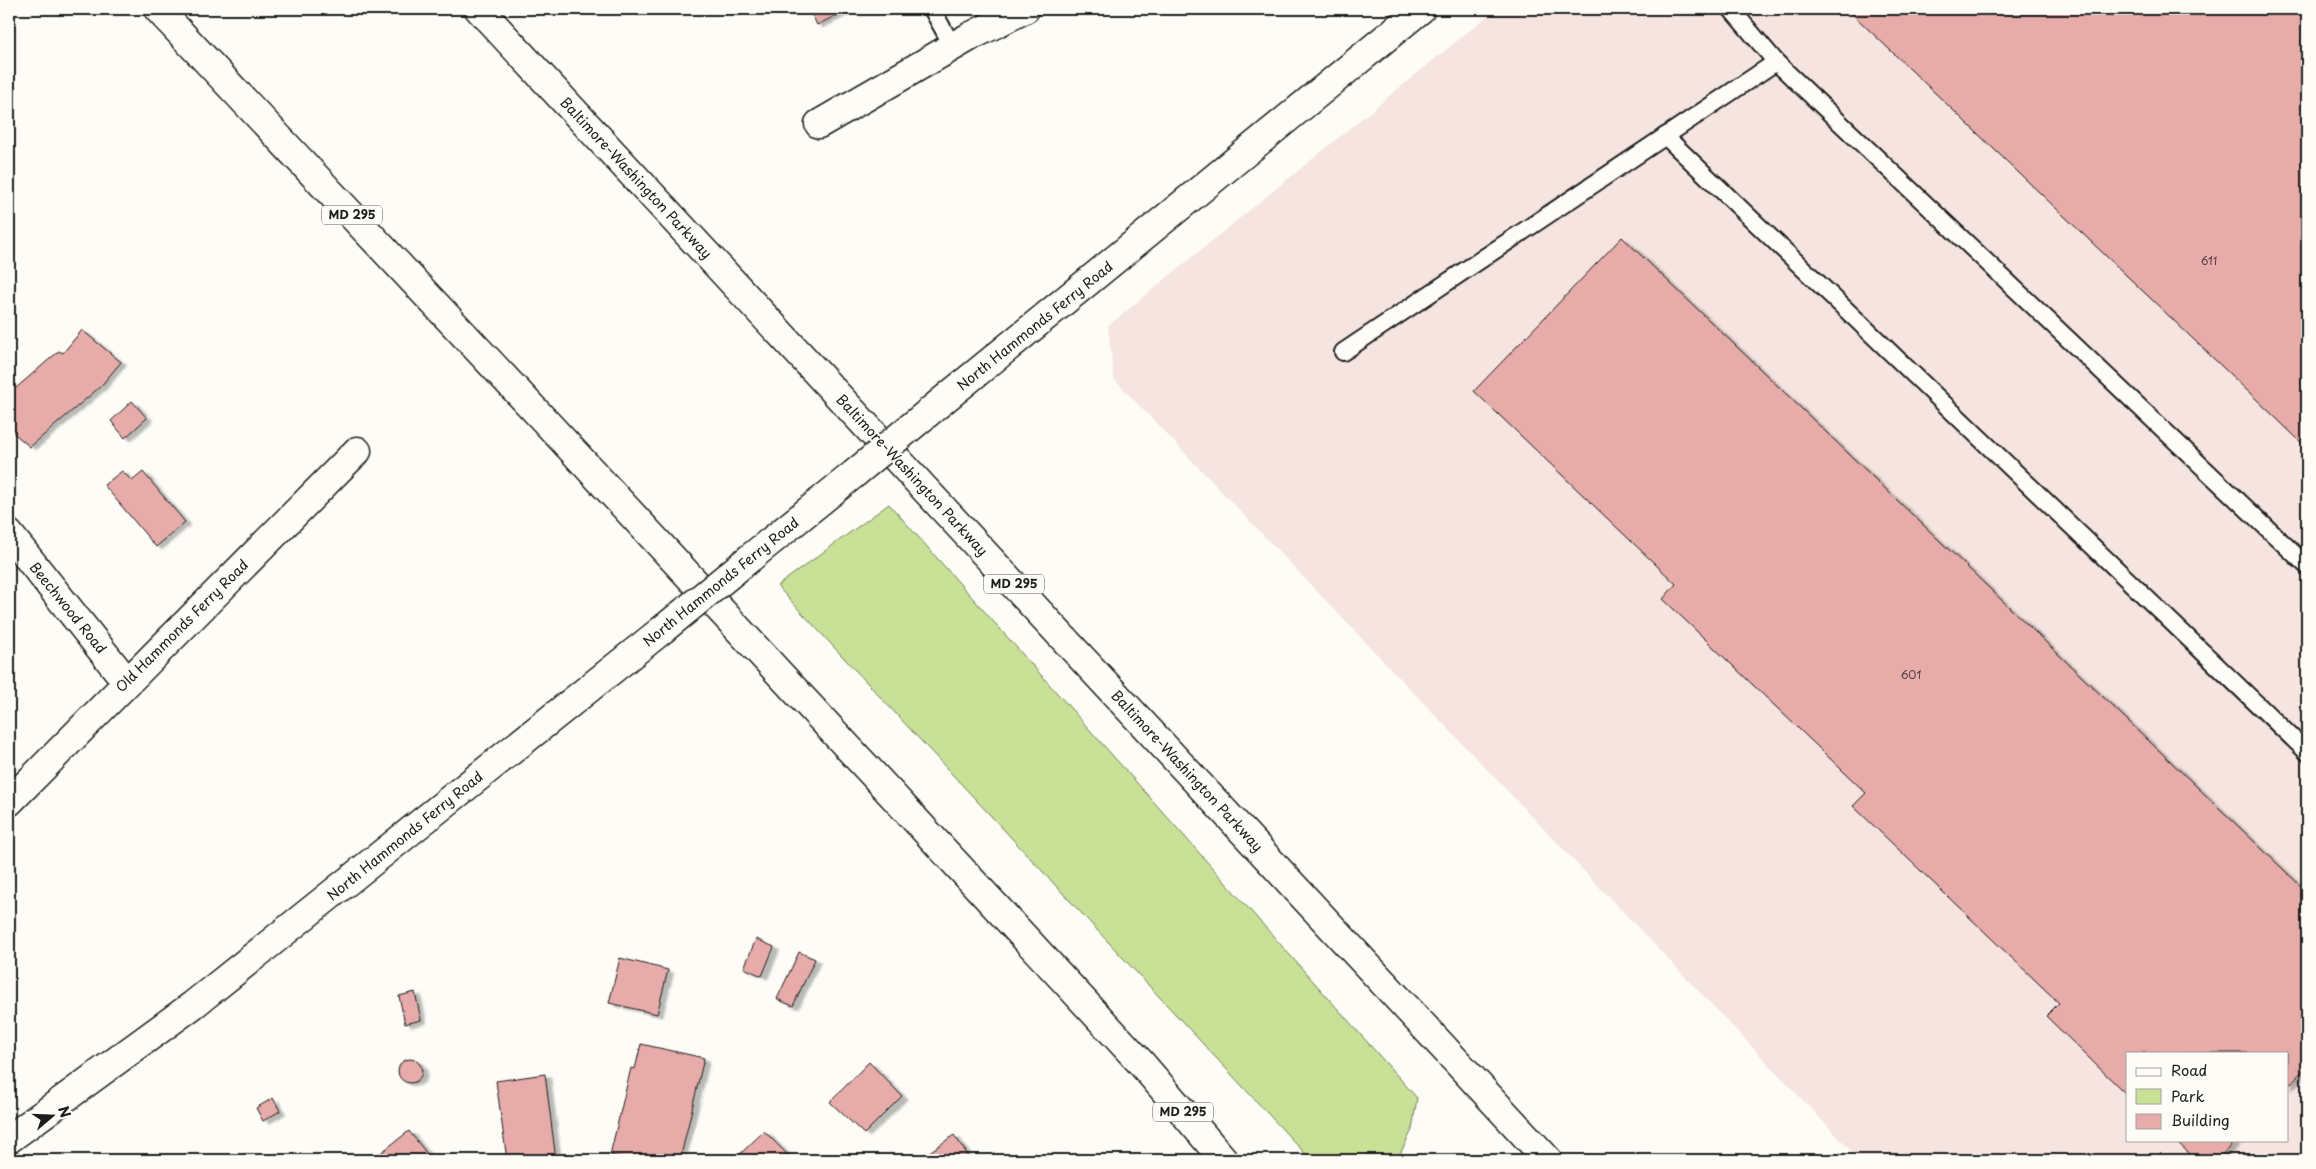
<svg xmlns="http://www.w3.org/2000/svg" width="2316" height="1169" font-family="'Playpen Sans',sans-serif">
  <defs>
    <filter id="shadow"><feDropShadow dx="5.5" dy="3" stdDeviation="1" flood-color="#0004"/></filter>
  </defs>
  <rect width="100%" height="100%" fill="#fdfcf7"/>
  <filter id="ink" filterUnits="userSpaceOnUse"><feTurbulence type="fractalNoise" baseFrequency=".02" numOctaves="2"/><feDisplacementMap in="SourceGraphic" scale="10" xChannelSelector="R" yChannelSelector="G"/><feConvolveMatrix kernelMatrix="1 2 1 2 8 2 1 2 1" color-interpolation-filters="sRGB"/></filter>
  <g filter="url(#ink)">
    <!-- built -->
    <path fill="#f6e4e0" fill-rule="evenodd" d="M1496,9h811v1151h-447l-746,-781 -6,-53zM2127,1053h160v87h-160z"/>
    <!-- green -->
    <path fill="#c8e197" stroke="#727e5a" d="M889,504l528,594 -5,32 -15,30h-86l-534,-574z"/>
    <!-- building -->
    <g fill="#e7aca9" stroke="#1c1c1c" filter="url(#shadow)">
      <path d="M809,9h35l1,2 -28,14z"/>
      <path d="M1847,9h460v439l-30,-29z"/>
      <path d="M1622,237l685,655v174l-20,21v-34h-160v42l-81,-79 13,-13 -206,-197 13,-13 -203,-194 13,-15 -202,-193z"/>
      <path d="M82,330l39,32 -20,24 -71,61 -21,-18v-35l50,-43 4,2z"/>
      <path d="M132,401l15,17 -22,20 -14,-17z"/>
      <path d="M122,471l10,10 11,-9 42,50 -29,25 -52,-62z"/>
      <path d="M756,939l18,8 -12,29 -18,-8z"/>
      <path d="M799,952l16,7 -22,47 -16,-7z"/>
      <path d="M620,958l48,12 -11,44 -48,-11z"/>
      <path d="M415,992l6,28 -16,4 -6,-28z"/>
      <path d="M641,1044l63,14 -24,102h-48l-22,-5 21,-87 4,1z"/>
      <circle cx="410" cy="1071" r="12"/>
      <path d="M869,1062l33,34 -38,38 -34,-32z"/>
      <path d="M545,1074l11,86h-49l-11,-79z"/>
      <path d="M273,1098l7,13 -17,10 -7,-13z"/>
      <path d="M409,1131l23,29h-50l-4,-5z"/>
      <path d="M764,1131l29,29h-59z"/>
      <path d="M954,1135l14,20 -7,5h-27l-6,-7z"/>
      <path d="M2175,1140h61l-19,20h-21z"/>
    </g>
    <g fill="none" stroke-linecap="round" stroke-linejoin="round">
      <defs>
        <g id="lane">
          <path d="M932,9l21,38"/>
          <path d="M1731,9l45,53 531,504"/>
          <path d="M1665,136l642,616"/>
          <path d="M1343,352l433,-290"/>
        </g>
        <g id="street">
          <path d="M819,124l152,-88 54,-27"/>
          <path d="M9,534l118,148"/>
          <path d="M9,802l348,-351"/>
        </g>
        <g id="secondary">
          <path d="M941,402l480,-393"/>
          <path d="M750,558l104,-84"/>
          <path d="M9,1139l184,-134 469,-375"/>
        </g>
        <g id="highway">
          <path d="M158,9l388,413 596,642 82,96"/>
          <path d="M479,9l1069,1151"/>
        </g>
      </defs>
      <!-- lane casing -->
      <use href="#lane" stroke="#1c1c1c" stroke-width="20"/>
      <!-- street casing -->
      <use href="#street" stroke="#1c1c1c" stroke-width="31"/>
      <!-- secondary casing -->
      <use href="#secondary" stroke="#1c1c1c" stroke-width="31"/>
      <!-- highway casing -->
      <use href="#highway" stroke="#1c1c1c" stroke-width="31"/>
      <!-- lane -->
      <use href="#lane" stroke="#fdfcf7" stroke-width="16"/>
      <!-- street -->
      <use href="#street" stroke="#fdfcf7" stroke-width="28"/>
      <!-- secondary -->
      <use href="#secondary" stroke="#fdfcf7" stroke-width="28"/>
      <!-- highway -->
      <use href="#highway" stroke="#fdfcf7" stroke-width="28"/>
      <defs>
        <g id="secondary-bridge">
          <path d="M854,474l87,-72"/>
          <path d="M662,630l88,-72"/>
        </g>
      </defs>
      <!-- secondary-bridge casing -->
      <use href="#secondary-bridge" stroke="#1c1c1c" stroke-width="31" stroke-linecap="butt"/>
      <!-- secondary-bridge -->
      <use href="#secondary-bridge" stroke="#fdfcf7" stroke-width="28"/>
    </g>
  </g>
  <g text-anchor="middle" stroke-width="4" stroke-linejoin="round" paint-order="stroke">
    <!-- number labels -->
    <g font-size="11" fill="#4f403f">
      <text x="2209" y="265">611</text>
      <text x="1911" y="679">601</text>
    </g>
    <!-- shield labels -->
    <g fill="#fdfcf7" stroke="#605f5e" stroke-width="1">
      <rect x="322" y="205.5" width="60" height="19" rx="4"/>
      <rect x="984" y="574.5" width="60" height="19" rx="4"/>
      <rect x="1153" y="1102.5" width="60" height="19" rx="4"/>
    </g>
    <g font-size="12" font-weight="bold" fill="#1c1c1c">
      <text x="352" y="219">MD 295</text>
      <text x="1014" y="588">MD 295</text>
      <text x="1183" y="1116">MD 295</text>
    </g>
    <!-- street labels -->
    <g font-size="14" fill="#1c1c1c" stroke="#fdfcf7">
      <text transform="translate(636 178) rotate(47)" y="5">Baltimore-Washington Parkway</text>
      <text transform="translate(1035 326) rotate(-39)" y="5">North Hammonds Ferry Road</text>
      <text transform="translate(912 475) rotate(47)" y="5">Baltimore-Washington Parkway</text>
      <text transform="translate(721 582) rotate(-39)" y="5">North Hammonds Ferry Road</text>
      <text transform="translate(68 608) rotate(51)" y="5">Beechwood Road</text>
      <text transform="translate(182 626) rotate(-45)" y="5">Old Hammonds Ferry Road</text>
      <text transform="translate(1187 771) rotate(47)" y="5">Baltimore-Washington Parkway</text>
      <text transform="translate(405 836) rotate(-39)" y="5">North Hammonds Ferry Road</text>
    </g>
  </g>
  <!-- margin -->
  <rect width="2316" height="1169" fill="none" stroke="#fdfcf7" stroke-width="30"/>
  <rect x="15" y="15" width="2286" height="1139" fill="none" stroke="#1c1c1c" stroke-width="2" filter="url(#ink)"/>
  <!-- legend -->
  <rect x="2126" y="1052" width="162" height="90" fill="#fdfcf7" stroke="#a3a29f"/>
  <rect x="2136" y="1068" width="25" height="8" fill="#fdfcf7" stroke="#a3a29f"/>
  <text x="2171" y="1076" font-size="15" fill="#1c1c1c">Road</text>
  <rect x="2136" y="1089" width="25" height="15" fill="#c8e197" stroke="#a3a29f"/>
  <text x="2171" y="1102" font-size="15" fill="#1c1c1c">Park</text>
  <rect x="2136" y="1114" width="25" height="15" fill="#e7aca9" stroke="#a3a29f"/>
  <text x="2171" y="1126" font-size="15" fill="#1c1c1c">Building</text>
  <!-- north arrow -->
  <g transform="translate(52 1116) rotate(71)" stroke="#fdfcf7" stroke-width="4" paint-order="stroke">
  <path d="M0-4L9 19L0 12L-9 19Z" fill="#1c1c1c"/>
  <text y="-8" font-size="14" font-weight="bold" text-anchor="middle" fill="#1c1c1c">N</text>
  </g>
</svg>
